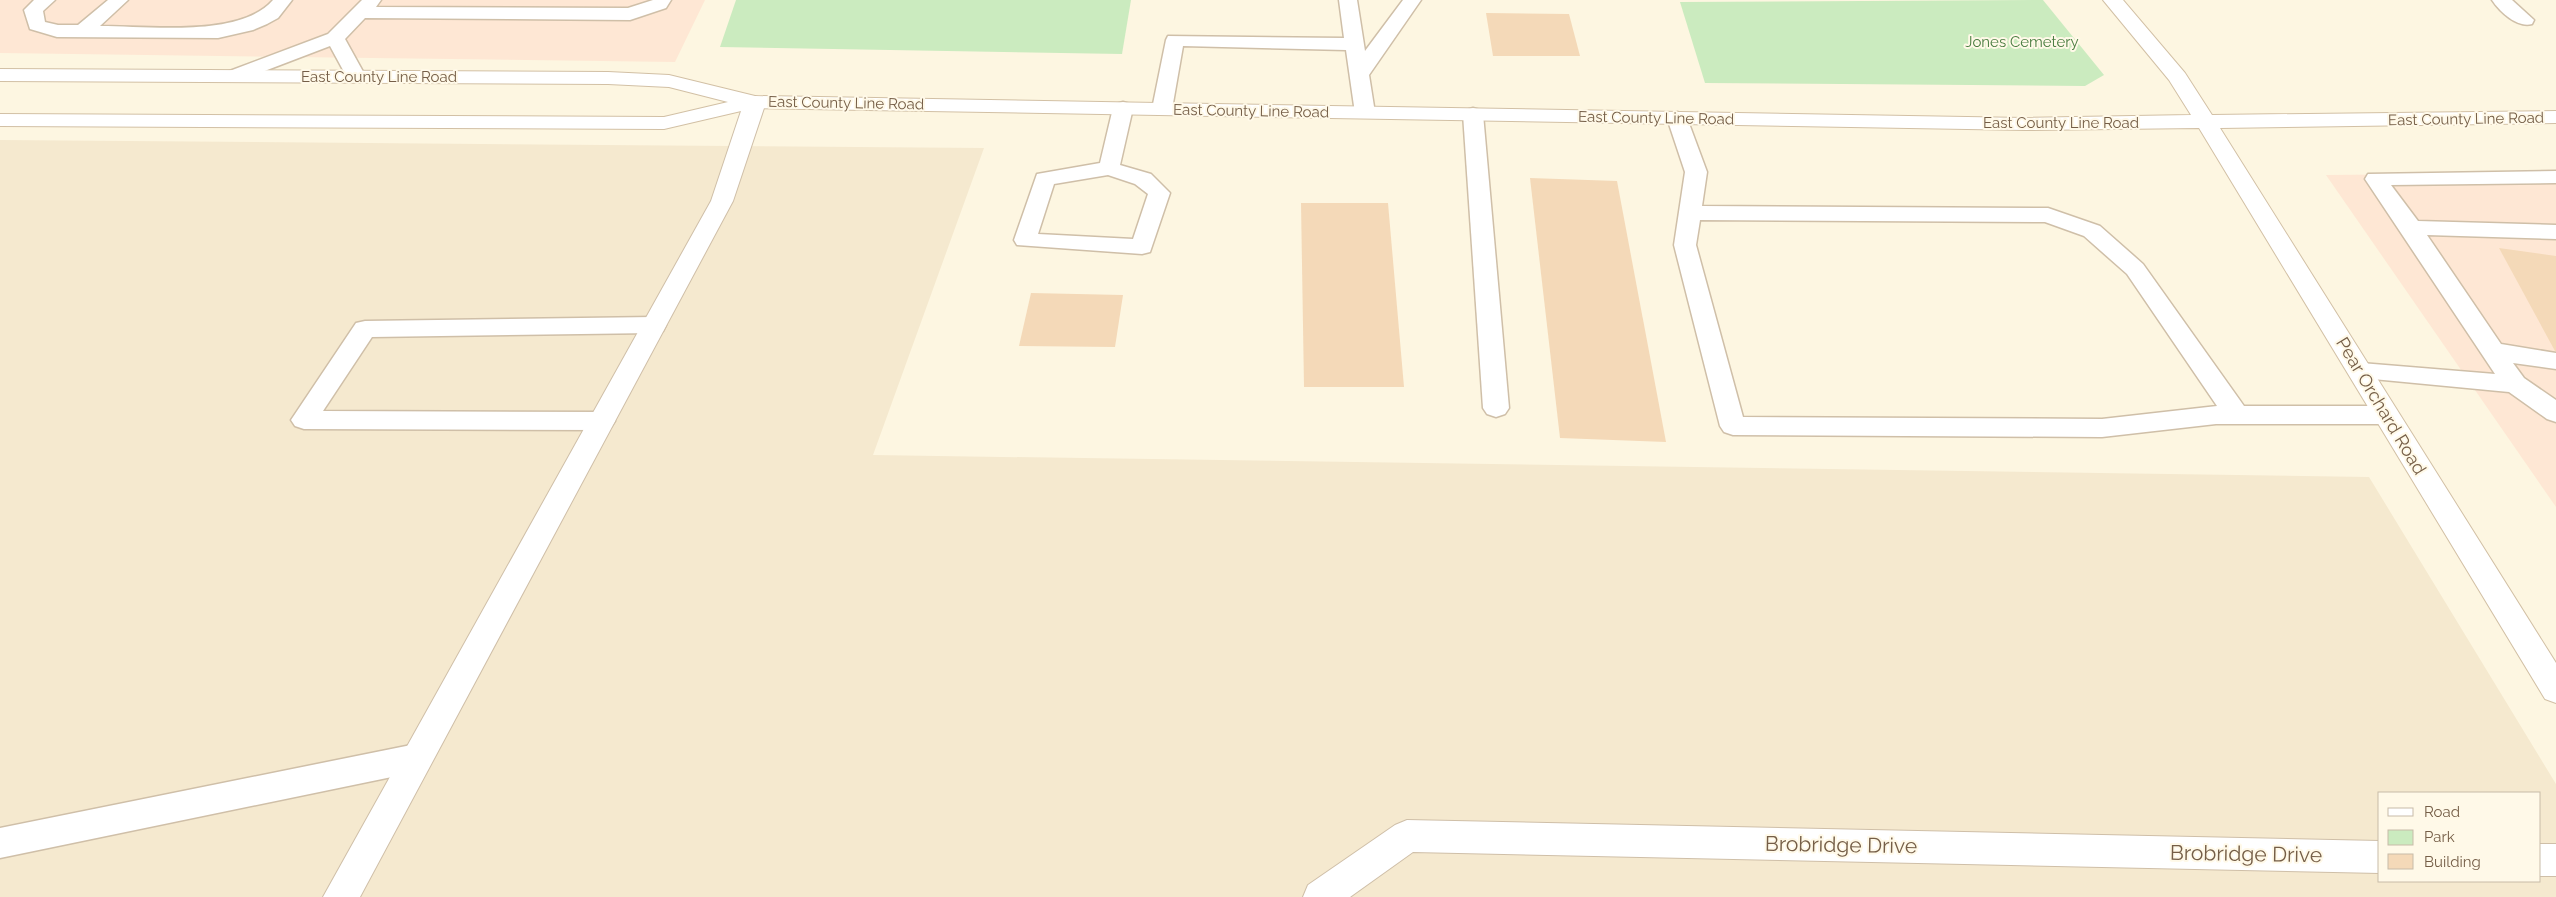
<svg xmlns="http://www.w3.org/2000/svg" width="2556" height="897" font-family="Raleway,sans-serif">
  <rect width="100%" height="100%" fill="#fdf6e1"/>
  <!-- residential -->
  <path fill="#f5e9cf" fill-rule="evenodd" d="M0,140l984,8 -111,307 1496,22 187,307v113h-2556zM2380,793h160v88h-160z"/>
  <!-- commercial -->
  <g fill="#fee7d4">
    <path d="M0,0h705l-30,62 -675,-9z"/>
    <path d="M2556,173v334l-230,-332z"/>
  </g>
  <!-- green -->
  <g fill="#cbebbf">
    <path d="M736,0h395l-9,54 -402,-7z"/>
    <path d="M2043,0l61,75 -19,11 -380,-3 -25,-81z"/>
  </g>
  <!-- building -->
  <g fill="#f4d9b8">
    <path d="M1486,13l83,1 11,42h-87z"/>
    <path d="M1530,178l87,3 49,261 -106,-4z"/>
    <path d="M1301,203h87l16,184h-100z"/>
    <path d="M2499,248l57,8v95h-1z"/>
    <path d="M1031,293l92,2 -8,52 -96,-1z"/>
  </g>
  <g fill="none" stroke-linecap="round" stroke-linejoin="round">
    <defs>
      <g id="lane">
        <path d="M34,0h21l-12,11 2,11 13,3h20l30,-25h20l-28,26c49,0 140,12 173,-26h19l-14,18 -11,6 -14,6 -35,8 -161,-1 -27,-8 -6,-19z"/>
        <path d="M362,0h19l-5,7 252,1 25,-8h18l-5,8 -36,12 -265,-2 -20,21 21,38 -3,4h-14l-19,-35 -89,34h-14l-3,-4 3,-4 101,-38z"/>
        <path d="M1339,0h18l8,51 38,-51h18l-52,75 6,38 -3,4h-14l-3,-4 -9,-63 -163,-4 -11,63 -3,4h-14l-3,-4 14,-69 2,-4 176,2z"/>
        <path d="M2492,0h20l22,20 -2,4c-15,4 -32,-12 -40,-24z"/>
        <path d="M1123,102l7,2 3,4 -13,57 31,9 19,19 -20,59 -8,2 -125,-9 -3,-5 23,-66 63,-11 13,-55 3,-4zM1108,175l27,9 13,10 -15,45 -95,-5 16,-50z"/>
        <path d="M1473,108l7,2 3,4 26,294 -4,6 -9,3 -9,-3 -4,-6 -20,-294 3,-4z"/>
        <path d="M1677,112l7,2 3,4 20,54 -5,34 346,2 52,18 43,38 101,142h142l9,3 4,6 -4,6 -9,3h-170l-114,13 -369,-2 -9,-3 -4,-6 -46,-181 11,-73 -18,-54 3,-4zM1700,220l345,2 39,14 43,38 90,132 -115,13 -359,-2 -47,-172z"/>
        <path d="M2556,171v12l-165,2 27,36 138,4v14l-129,-4 74,109 55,9v16l-43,-6 11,15 32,22v22l-9,-3 -38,-27 -157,-15 -3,-6 3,-6 9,-2 134,11 -130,-195 3,-5z"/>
        <path d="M654,317l9,2 3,6 -3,6 -9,2 -282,4 -49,74 279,1 9,3 4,6 -4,6 -9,3 -298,-1 -9,-3 -4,-6 65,-97 9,-2z"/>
        <path d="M416,744l11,4 5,10 -5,10 -11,4 -416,86v-30z"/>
      </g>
      <g id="street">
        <path d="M755,96l7,2 4,4 -33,99 -373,696h-37l388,-696 33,-99 4,-4z"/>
        <path d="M1407,820l973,21v32l-967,-21 -63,45h-47l5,-12 87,-60z"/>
        <rect x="2540" y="844" width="16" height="32"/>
      </g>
      <path id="secondary" d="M2103,0h20l62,73 27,42 344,-4v12l-336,5 336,535v40l-11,-4 -346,-571 -174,2 -1271,-22 -90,21 -664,-3v-12l664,3 64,-15 -59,-15 -61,-3 -608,-3v-12l608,3 61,3 86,21 1270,22 166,-3 -22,-35z"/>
    </defs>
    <!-- lane casing -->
    <use href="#lane" stroke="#cfbfa8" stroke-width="3"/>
    <!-- street casing -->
    <use href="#street" stroke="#cfbfa8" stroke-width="2"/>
    <!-- secondary casing -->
    <use href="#secondary" stroke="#d2c0a5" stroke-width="2"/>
    <!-- lane -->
    <use href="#lane" fill="#fff" fill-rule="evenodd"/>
    <!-- street -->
    <use href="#street" fill="#fff" fill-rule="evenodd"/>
    <!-- secondary -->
    <use href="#secondary" fill="#fff" fill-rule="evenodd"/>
  </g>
  <g text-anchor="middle" stroke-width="4" stroke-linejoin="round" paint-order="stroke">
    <!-- far-park labels -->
    <g font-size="15" fill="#487c3f" stroke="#fff9e8">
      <text x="2022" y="47">Jones Cemetery</text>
    </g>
    <!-- far-street labels -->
    <g font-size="15" fill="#755e47" stroke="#fff9e8">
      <text x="379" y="82">East County Line Road</text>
      <text transform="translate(846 103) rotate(1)" y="5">East County Line Road</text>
      <text transform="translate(1251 111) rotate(1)" y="5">East County Line Road</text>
      <text transform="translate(1656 118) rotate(1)" y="5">East County Line Road</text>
      <text transform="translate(2466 119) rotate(-1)" y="5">East County Line Road</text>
      <text x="2061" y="128">East County Line Road</text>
    </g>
    <!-- street labels -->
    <g font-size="18" fill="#755e47" stroke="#fff9e8">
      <text transform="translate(2381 406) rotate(59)" y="6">Pear Orchard Road</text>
    </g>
    <!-- near-street labels -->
    <g font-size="21" fill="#755e47" stroke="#fff9e8">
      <text transform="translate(1841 845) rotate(1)" y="7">Brobridge Drive</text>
      <text transform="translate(2246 854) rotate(1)" y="7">Brobridge Drive</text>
    </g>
  </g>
  <!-- legend -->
  <rect x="2378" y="792" width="162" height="90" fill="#fff9e8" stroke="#c8bba8"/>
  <rect x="2388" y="808" width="25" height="8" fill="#ffffff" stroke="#c8bba8"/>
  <text x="2424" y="817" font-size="15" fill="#755e47">Road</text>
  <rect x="2388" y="830" width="25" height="15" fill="#cbebbf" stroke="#c8bba8"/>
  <text x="2424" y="842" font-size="15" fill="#755e47">Park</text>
  <rect x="2388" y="854" width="25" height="15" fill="#f4d9b8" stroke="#c8bba8"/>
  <text x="2424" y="867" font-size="15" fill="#755e47">Building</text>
</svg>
